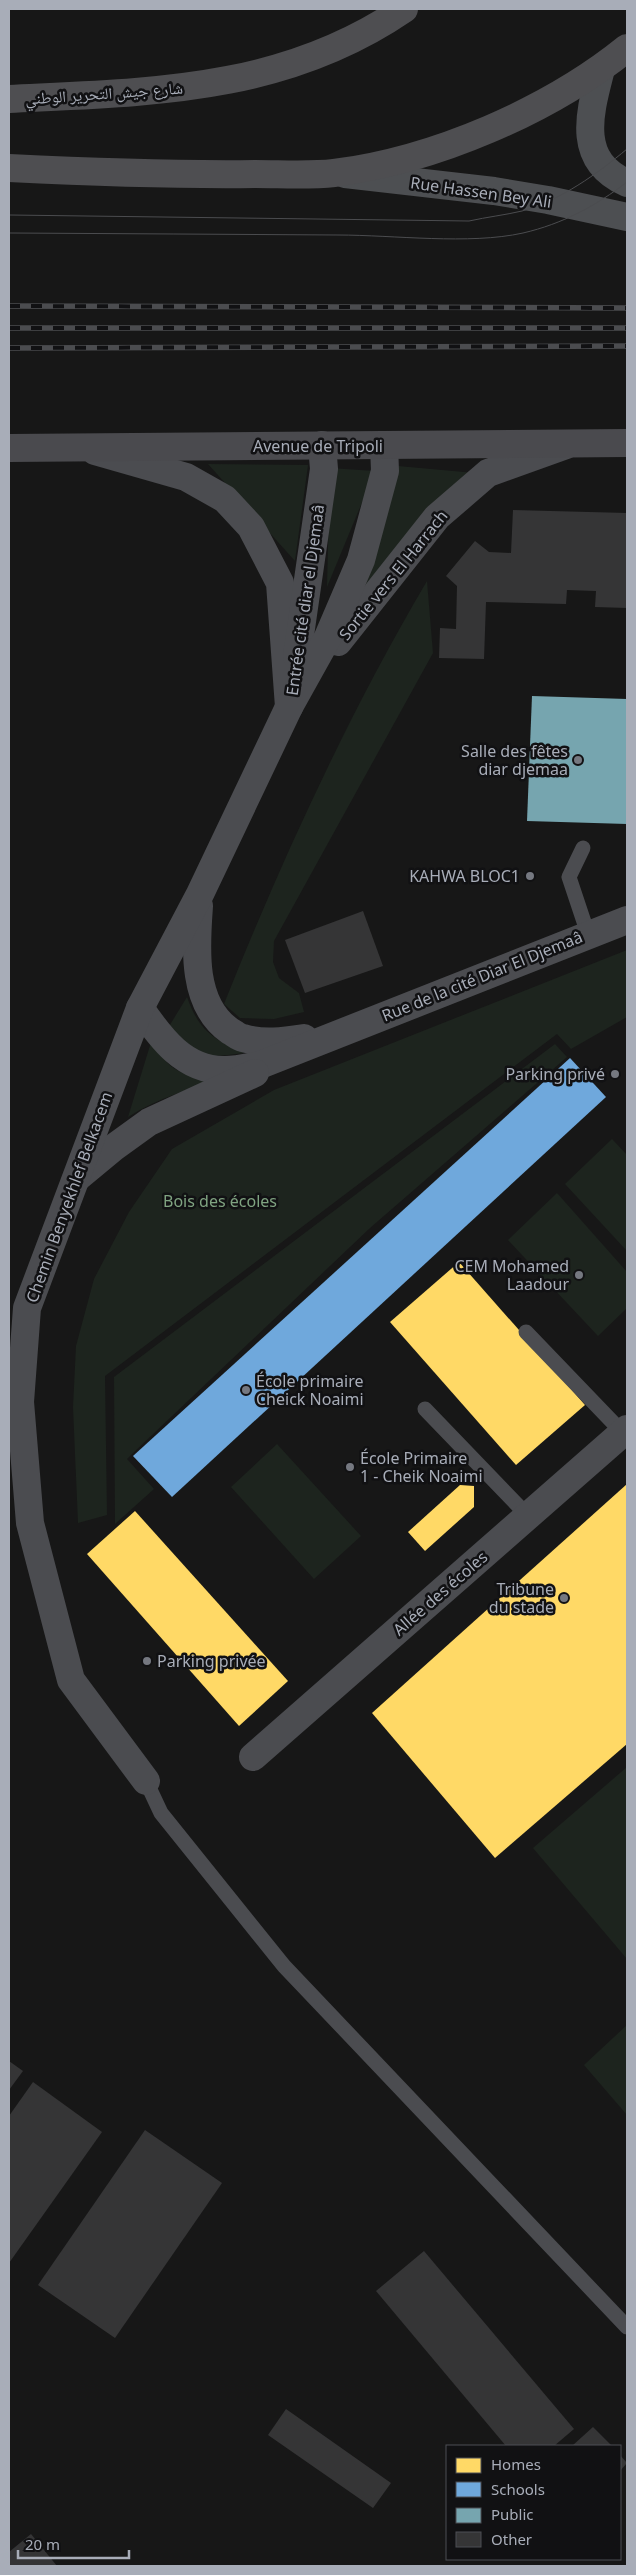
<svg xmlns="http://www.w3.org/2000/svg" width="636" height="2575" font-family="'Noto Sans','Noto Naskh Arabic',sans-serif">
  <rect width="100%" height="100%" fill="#171717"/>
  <!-- green -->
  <g fill="#1d241e">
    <path d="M208,464l100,1 -13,96z"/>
    <path d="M398,466l77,7 -111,114z"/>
    <path d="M330,468l45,3 -48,116z"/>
    <path d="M427,581l6,72 -159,288 -1,21 6,16 20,15 5,19 -30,7 -34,-1 -16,-14c57,-143 125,-291 203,-423z"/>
    <path d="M627,950v67l-56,32 -14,-15 -452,342 2,139 -29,8 -5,-116 3,-61 18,-67 35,-67 43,-63 102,-59z"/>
    <path d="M187,997c12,34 26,42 58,56 -42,5 -46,6 -77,-25z"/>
    <path d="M152,1039c17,37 33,36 70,40 -33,10 -64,19 -94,38z"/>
    <path d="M555,1044l12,13 -197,171 -238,226 -5,5 27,30 -39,35 -1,-147z"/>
    <path d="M612,1139l15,16v96l-62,-67z"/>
    <path d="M557,1193l70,79v36l-29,28 -90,-96z"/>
    <path d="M277,1444l84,92 -47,43 -83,-92z"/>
    <path d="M627,1767v192l-94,-111z"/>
    <path d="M627,2025v90l-43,-50z"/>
  </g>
  <!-- homes -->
  <g fill="#ffd966">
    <path d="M459,1262l126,143 -69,60 -126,-143z"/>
    <path d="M627,1484v260l-132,114 -123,-145z"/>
    <path d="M460,1485l14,1v21l-49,44 -17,-19z"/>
    <path d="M135,1511l153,170 -49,45 -152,-172z"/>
  </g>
  <!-- schools -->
  <path fill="#6fa8dc" d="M570,1058l36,39 -434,400 -39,-41z"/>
  <!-- public -->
  <path fill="#76a5af" d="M532,696l95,3v125l-100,-3z"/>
  <!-- building -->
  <g fill="#353536">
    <path d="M513,510l114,3v95l-32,-1 1,-16 -29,-1 -1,14 -80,-2 -2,57 -45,-1 1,-30 16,1 1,-43 -11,-10 29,-35 14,11 22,1z"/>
    <path d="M363,911l20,55 -78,27 -20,-53z"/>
    <path d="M9,2061l14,10 -14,19z"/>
    <path d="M33,2082l69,50 -93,131v-147z"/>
    <path d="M145,2130l77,53 -107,155 -77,-53z"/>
    <path d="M424,2251l150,178 -20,17h-48l-130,-155z"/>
    <path d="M286,2409l105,74 -18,25 -105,-73z"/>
    <path d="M593,2427l19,19h-40z"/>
    <path d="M620,2455l7,8 -7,8z"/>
    <path d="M31,2534l26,32h-48v-14z"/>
  </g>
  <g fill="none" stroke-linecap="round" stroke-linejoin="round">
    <!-- lane -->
    <g stroke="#4b4c50" stroke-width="15">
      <path d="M583,848l-14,29 19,57"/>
      <path d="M526,1332l97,101"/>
      <path d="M425,1409l103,107"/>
      <path d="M146,1781l15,32 123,153 343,361"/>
    </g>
    <!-- street -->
    <g stroke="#4b4c50" stroke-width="28">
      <path d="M95,451l91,26 39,22 26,28 29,56 9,124"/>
      <path d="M338,642l99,-125 51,-44 78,-28"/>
      <path d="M297,656l27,-187 -2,-24"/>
      <path d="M199,906c-3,41 -8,98 31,125 4,2 8,6 13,7 20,6 41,3 61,0"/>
      <path d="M140,1008c20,29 44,63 85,62 11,0 24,-3 35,-5l367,-145"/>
      <path d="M78,1177l35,-29 36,-26 106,-49"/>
      <path d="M253,1757l374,-328"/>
      <path d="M146,1781l-75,-101 -41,-157 -10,-121 7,-94 113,-300 60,-114 89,-187 39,-70 33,-77 24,-89 -1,-26"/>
    </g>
    <!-- secondary -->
    <path stroke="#4a4a4e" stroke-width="28" d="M9,448l618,-5"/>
    <!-- primary -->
    <g stroke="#4d4f52" stroke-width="28">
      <path d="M601,69c-11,43 -26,91 26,114"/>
      <path d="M345,174l149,17 54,9 79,17"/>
    </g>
    <!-- highway -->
    <g stroke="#4e4e51" stroke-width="28">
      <path d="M9,99c141,-7 274,-7 395,-90"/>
      <path d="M9,168c82,4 164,7 246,6 26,0 54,2 79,-1 101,-13 215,-62 293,-125"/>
    </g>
    <!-- tram -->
    <g stroke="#4b4c4f" stroke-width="1">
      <path d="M9,215l460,6c18,-4 36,-6 53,-10 39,-11 75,-37 105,-62"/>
      <path d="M9,233c109,1 219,1 329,2 56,0 131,10 185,-2 39,-9 73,-27 104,-51"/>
    </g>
    <defs>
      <g id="rail">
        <path d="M9,306l618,2"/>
        <path d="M9,328h618"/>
        <path d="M9,348l618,-2"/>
      </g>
    </defs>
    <!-- rail casing -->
    <use href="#rail" stroke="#4b4c4f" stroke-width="5.5"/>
    <!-- rail -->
    <use href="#rail" stroke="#111113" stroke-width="4" stroke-dasharray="11" stroke-linecap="butt"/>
  </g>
  <!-- markers -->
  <g fill="#757880" stroke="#111113" stroke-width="2">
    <circle cx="578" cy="760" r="5"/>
    <circle cx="530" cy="876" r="5"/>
    <circle cx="615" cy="1074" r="5"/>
    <circle cx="579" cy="1275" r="5"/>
    <circle cx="246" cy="1390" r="5"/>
    <circle cx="350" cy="1467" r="5"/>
    <circle cx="564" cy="1598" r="5"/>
    <circle cx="147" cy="1661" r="5"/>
  </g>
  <g text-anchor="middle" stroke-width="5" stroke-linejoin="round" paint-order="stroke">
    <!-- street labels -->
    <g font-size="16" fill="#a8adb8" stroke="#111113">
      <text transform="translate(104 93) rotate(-4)" y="6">شارع جيش التحرير الوطني</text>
      <text transform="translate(481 192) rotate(8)" y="6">Rue Hassen Bey Ali</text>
      <text x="318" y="452">Avenue de Tripoli</text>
      <text transform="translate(393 575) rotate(-51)" y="6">Sortie vers El Harrach</text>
      <text transform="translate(305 600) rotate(-82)" y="6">Entrée cité diar el Djemaâ</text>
      <text transform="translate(482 976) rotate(-22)" y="6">Rue de la cité Diar El Djemaâ</text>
      <text transform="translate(69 1197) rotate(-70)" y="6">Chemin Benyekhlef Belkacem</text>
      <text transform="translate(440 1593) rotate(-41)" y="6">Allée des écoles</text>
    </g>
    <!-- poi labels -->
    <g font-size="16" fill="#a8adb8" stroke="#111113" text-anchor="end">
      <text x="568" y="757">Salle des fêtes<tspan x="568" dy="18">diar djemaa</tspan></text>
      <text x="520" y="882">KAHWA BLOC1</text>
      <text x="605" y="1080">Parking privé</text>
      <text x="569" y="1272">CEM Mohamed<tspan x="569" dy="18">Laadour</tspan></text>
      <text x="256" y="1387" text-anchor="start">École primaire<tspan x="256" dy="18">Cheick Noaimi</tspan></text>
      <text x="360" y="1464" text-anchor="start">École Primaire<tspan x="360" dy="18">1 - Cheik Noaimi</tspan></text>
      <text x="554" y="1595">Tribune<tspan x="554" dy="18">du stade</tspan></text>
      <text x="157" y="1667" text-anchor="start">Parking privée</text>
    </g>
    <!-- park labels -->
    <g font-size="16" fill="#7fa381" stroke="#111113">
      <text x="220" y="1207">Bois des écoles</text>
    </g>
  </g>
  <!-- border -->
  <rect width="636" height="2575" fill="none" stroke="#a8adb8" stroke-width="20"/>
  <!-- legend -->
  <rect x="446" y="2445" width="175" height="115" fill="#111113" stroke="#4d4f55"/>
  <rect x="456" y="2458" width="25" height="15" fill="#ffd966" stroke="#4d4f55"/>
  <text x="491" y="2470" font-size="15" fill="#a8adb8">Homes</text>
  <rect x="456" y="2482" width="25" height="15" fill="#6fa8dc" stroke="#4d4f55"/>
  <text x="491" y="2495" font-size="15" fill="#a8adb8">Schools</text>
  <rect x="456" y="2508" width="25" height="15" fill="#76a5af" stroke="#4d4f55"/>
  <text x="491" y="2520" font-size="15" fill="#a8adb8">Public</text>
  <rect x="456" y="2532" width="25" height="15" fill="#353536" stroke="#4d4f55"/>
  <text x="491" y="2545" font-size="15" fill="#a8adb8">Other</text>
  <!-- scale -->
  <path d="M18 2550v8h111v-8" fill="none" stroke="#a8adb8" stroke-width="2.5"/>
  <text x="25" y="2550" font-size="15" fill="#a8adb8" stroke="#111113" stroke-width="4" paint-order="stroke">20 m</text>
</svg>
